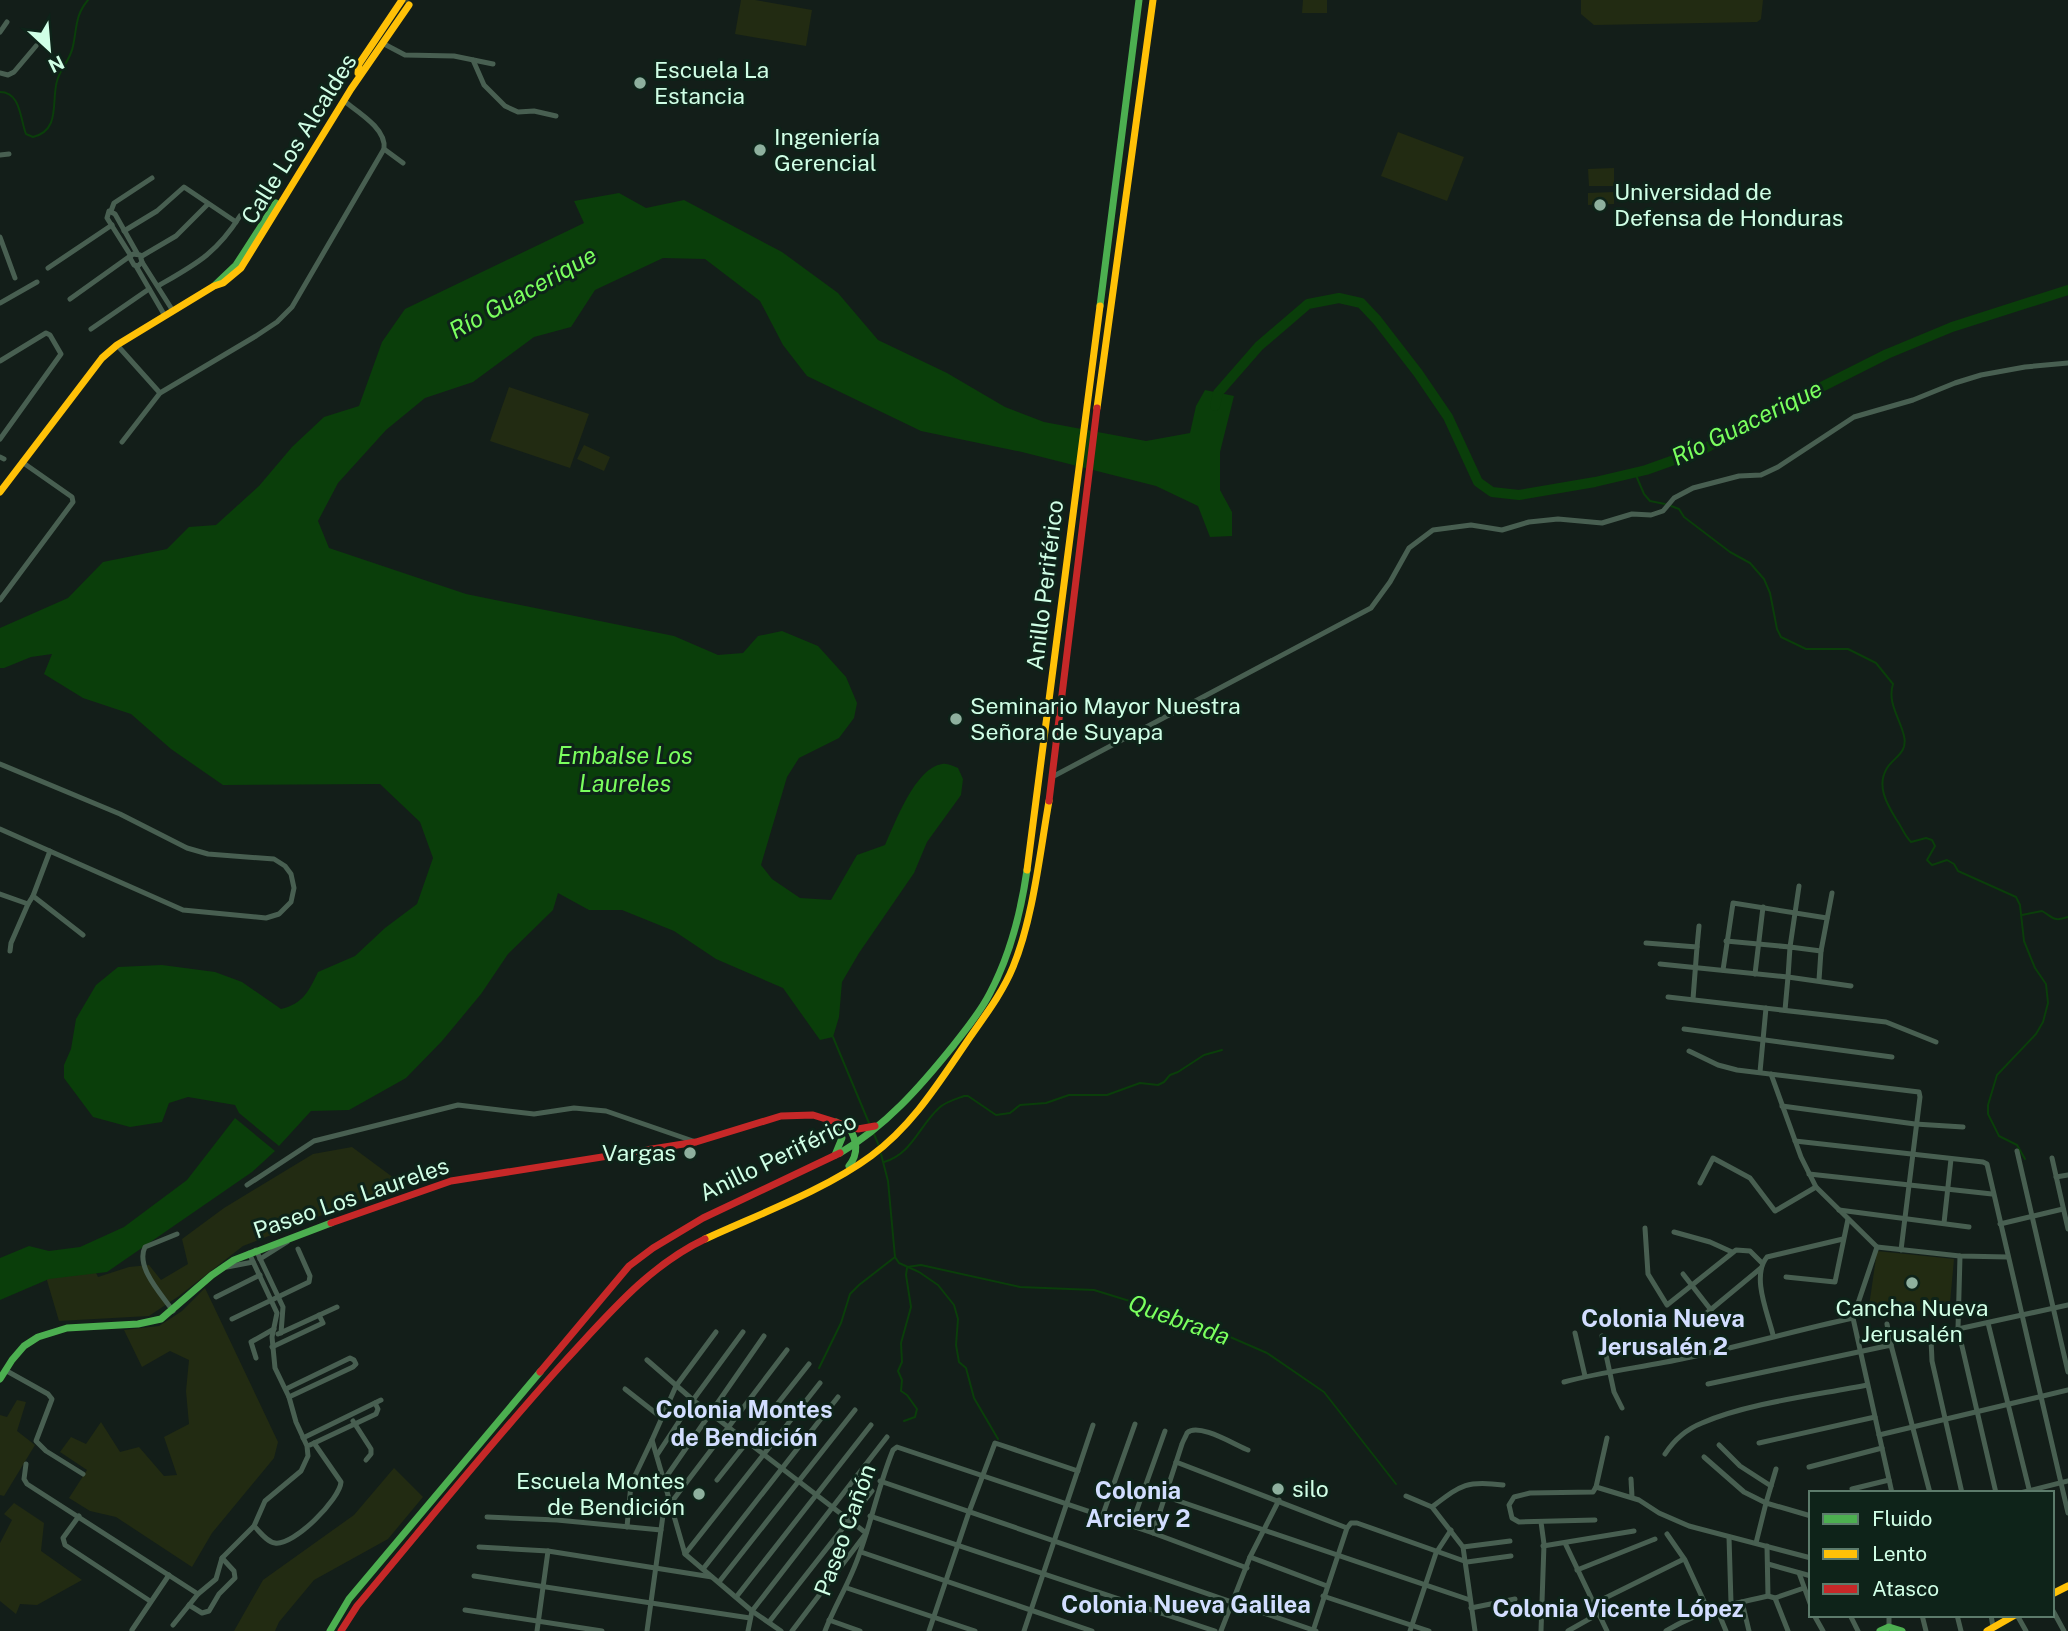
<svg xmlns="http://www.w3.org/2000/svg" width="2068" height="1631" font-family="'Public Sans',sans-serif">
  <rect width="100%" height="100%" fill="#131e19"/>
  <!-- green -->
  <g fill="#222b12">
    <path d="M741,0h14l57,10 -6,36 -71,-12z"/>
    <path d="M1303,0h24v13h-25z"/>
    <path d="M1581,0h182l-2,19 -4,3 -163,3 -13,-11z"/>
    <path d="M1398,132l66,25 -17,44 -66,-25z"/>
    <path d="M1614,168v18h-25l-1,-17z"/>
    <path d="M1614,192v12l-26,1v-12z"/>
    <path d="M509,387l80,27 -19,54 -80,-27z"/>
    <path d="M584,445l26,12 -6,14 -27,-12z"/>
    <path d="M352,1147l50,37 -159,62 -64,50 -30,20 -90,5 -13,-44 46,-13 6,13 31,-10 20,-2 12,15 27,-16 -6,-25 42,-31 89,-54z"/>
    <path d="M1877,1251l77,8 -5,55 -80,-8z"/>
    <path d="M205,1288l73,154 -4,16 -62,75 -20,34 -76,-50 -26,-6 -21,-13 18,-28 -27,-18 11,-15 15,7 15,-22 19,30 19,-5 25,29 13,-1 -13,-38 25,-13 -3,-33 3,-31 -19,-9 -28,16 -18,-37 35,-4 23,-15z"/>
    <path d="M17,1400l9,2 -9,29 18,14 -31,51 -4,-1v-80l7,2z"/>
    <path d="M394,1468l29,29 -35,42 -74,41 -35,42 -4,9h-41l29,-51 91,-65z"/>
    <path d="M14,1503l30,20 -3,28 41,29 -45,25 -17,-1 -4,10 -16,-13v-58l12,-23 -8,-6z"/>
  </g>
  <!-- water -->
  <g fill="#0a3e0a">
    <path d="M619,193l27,15 38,-8 98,52 56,41 40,47 69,33 58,34 39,15 102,19 44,-8 6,-27 9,-16 29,6 -14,56v38l12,22v24l-22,1 -12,-31 -42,-20 -134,-34 -101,-21 -114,-55 -24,-31 -23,-44 -55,-42 -42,-1 -68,32 -24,37 -37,10 -61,45 -48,16 -39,32 -48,53 -20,38 11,27 137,46 208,42 44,19 25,-2 15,-17 24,-5 36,15 28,31 11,26 -3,15 -15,20 -40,20 -12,19 -26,88 11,14 28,19 31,2 26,-45 28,-10c10,-22 30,-77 57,-81 6,-1 10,2 16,4l5,11 -2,16 -34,47 -13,31 -55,80 -17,29 -3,35 -6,20 -13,3 -37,-52 -67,-29 -42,-28 -52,-21h-33l-31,-17 -5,17 -45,44 -27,40 -39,47 -36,37 -57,32 -38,1 -32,35 -40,-33 -4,-8 -47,-8 -19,6 -7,19 -32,5 -37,-10 -29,-39v-13l7,-16 5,-30 20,-34 22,-18 44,-2 53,7 27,10 39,27c22,-5 28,-18 37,-37l37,-16 30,-28 32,-24 16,-46 -13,-36 -40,-38 -157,1 -52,-36 -40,-35 -48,-16 -39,-24 8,-20 -21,3 -27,11h-4v-40l68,-30 35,-36 64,-13 22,-22 27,-2 43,-39 33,-39 32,-30 35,-11 23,-64 23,-33 179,-86 -10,-22z"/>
    <path d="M235,1118l40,33 -23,21 -145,100 -58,7 -49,21v-42l29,-12 20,5 31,-4 44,-20 63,-47z"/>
  </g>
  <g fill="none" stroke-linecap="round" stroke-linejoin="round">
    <!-- stream -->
    <g stroke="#0a3e0a" stroke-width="2">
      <path d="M0,92c21,0 20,27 26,42l7,3c28,-7 18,-35 24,-56 3,-12 14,-22 16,-35 4,-18 2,-31 15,-46"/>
      <path d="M1635,473l9,21 6,7 15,3"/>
      <path d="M1671,506l8,3 5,8 46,35 20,11 14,16 6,14 7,36 4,8 25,12h42l28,14 17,21c-6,19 7,34 11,52 4,17 -10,21 -17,32 -11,18 0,36 9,51 6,8 8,16 15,23l15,-4 6,2 3,6 -8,14 5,5 15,-5 7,4 4,7 58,26 4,8 4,36 11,27 11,16 2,19 -5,19 -7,12 -39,41 -9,30v9l11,22 18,9 8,14"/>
      <path d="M2022,915l20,-4c12,7 12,11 26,6"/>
      <path d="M833,1037l36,86"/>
      <path d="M874,1134l5,12"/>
      <path d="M881,1154l7,27 7,76 4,6 20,9 19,13 16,20 4,14 -2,26 3,17 7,6 8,30 24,41"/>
      <path d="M884,1162c28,-8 35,-36 55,-54 6,-6 17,-9 25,-12h4l28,19 14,-2 10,-8 26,-2 23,-8h38l33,-12 18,2 6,-3 6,-7 8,-3 26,-17 18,-5"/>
      <path d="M907,1267l14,-2 99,22 74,3 97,30 76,33 57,39 72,92"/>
      <path d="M819,1368l22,-45 9,-29 9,-9 36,-28"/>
      <path d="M904,1421l11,-4 2,-8 -10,-14 -6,-4 1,-11 -4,-9 4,-9 -1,-19 10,-36 -5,-32 1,-7"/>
    </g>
    <!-- river -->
    <path stroke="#0a3e0a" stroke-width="10" d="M1215,406l3,-13 41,-47 49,-42 31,-6 22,5 16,17 41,53 30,44 30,65 14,10 27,3 76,-13 51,-12 56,-20 58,-32 127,-64 65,-27 116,-37"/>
    <!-- secondary-tunnel -->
    <path stroke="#2f4038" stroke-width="7" stroke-dasharray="7 3.5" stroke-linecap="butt" d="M406,3l2,-3"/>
    <!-- street -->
    <g stroke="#485f51" stroke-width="5">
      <path d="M0,32l7,-10"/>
      <path d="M386,45l19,10 49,1 39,8"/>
      <path d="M473,60l11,25 21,21 13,6 16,-1 22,5"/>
      <path d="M0,73l8,2 6,-3 22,-26"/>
      <path d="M344,101c14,11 43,28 40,48l19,14"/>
      <path d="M0,155l9,-1"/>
      <path d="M111,211l3,-8 38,-25"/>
      <path d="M124,231l33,-20 27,-24 52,35"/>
      <path d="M0,237l15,41"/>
      <path d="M131,256l-24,-38 2,-7 6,3 22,39"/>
      <path d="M142,256l34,-20 32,-32"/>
      <path d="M142,262l31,49"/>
      <path d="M136,266l29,50"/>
      <path d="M48,268l64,-43"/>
      <path d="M158,286c38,-22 58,-32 82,-70"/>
      <path d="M70,299l63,-45 7,1 2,7 -4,4 -4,-1 -4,-7"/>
      <path d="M0,303l37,-21"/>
      <path d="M91,329l58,-40"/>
      <path d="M117,345l43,48"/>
      <path d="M0,361l46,-28 4,2 11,19 -61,85"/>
      <path d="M122,442l38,-49 96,-57 21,-14 15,-15 92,-158"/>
      <path d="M0,457l4,2"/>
      <path d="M0,600l73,-98 -1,-5 -50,-35"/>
      <path d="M0,764l120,50 67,34 21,6 66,5 11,7 6,8 3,14 -3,14 -12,12 -13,4 -83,-8 -183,-81"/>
      <path d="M1052,777l319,-169 19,-26 19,-34 24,-18 38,-5 31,5 27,-8 29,-3 44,4 30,-9 19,1 12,-4 11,-13 19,-10 46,-12 22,-1 17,-8 76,-50 59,-17 42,-17 26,-8 44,-8 43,-4"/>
      <path d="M0,894l28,10 5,-8 50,39"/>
      <path d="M33,896l17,-45"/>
      <path d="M1726,941l64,6 9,-61"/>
      <path d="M1646,943l51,4 -4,52"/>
      <path d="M1697,947l2,-21"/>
      <path d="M10,951l1,-8 17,-39"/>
      <path d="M1821,951l-31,-4 -2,30 63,9"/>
      <path d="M1660,964l128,13 -3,33"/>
      <path d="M1723,970l10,-67 94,15"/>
      <path d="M1755,974l8,-67"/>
      <path d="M1819,980l2,-29 11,-58"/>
      <path d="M1668,997l218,25 50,20"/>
      <path d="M1684,1029l208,28"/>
      <path d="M1689,1051l29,14 19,5 182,22 1,5 -19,153"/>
      <path d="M1760,1072l6,-64"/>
      <path d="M1771,1074l30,83 15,30 61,60 -24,71 39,175"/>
      <path d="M1782,1106l133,18 48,3"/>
      <path d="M1795,1141l188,21 4,2 81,349"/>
      <path d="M2017,1151l51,221"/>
      <path d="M2052,1158l16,71"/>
      <path d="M1809,1174l183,20"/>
      <path d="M2056,1177l12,-2"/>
      <path d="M1700,1183l13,-25 37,20 25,33 41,-24"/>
      <path d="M247,1185l67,-44 144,-36 76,9 40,-6 32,3 87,30"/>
      <path d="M1839,1210l130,17"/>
      <path d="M1944,1223l7,-64"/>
      <path d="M2000,1224l63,-15"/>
      <path d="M1645,1228l3,46 19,31 69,-55 14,1 12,12"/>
      <path d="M1674,1232l36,10 22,10"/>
      <path d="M1877,1247l83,9 48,1"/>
      <path d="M256,1250l27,57 -2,26"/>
      <path d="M1960,1256l-2,73 38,164"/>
      <path d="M260,1259l27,-17"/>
      <path d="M227,1267l26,-5"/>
      <path d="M1683,1274l28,36"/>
      <path d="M1786,1277l49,5 13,-63"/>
      <path d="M216,1297l44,-22"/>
      <path d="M173,1311c-11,-16 -38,-44 -28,-64l32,-13"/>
      <path d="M232,1319l77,-37 1,-6 -12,-27"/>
      <path d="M1697,1321l64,-53"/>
      <path d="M1988,1323l42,170"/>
      <path d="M1887,1324l4,21"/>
      <path d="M716,1332l-40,54 -24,54 33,114 67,57 29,20"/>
      <path d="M1575,1333l10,43"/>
      <path d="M278,1334l59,-27"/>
      <path d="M1773,1335c-5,-21 -22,-59 -6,-78l76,-18"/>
      <path d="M1602,1336l12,56 8,16"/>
      <path d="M272,1347l51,-24 -4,-8"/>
      <path d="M256,1358l-5,-16 23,-13"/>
      <path d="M647,1360l46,40 173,133"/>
      <path d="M5,1370l43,24 4,5 -16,42 10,10 37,23"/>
      <path d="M1564,1382c40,-11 82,-15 122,-24 56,-12 111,-28 167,-40"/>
      <path d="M1708,1384l183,-39 39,148"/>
      <path d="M286,1389l64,-31 4,2 2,4 -3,3 -64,30"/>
      <path d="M625,1389l37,29"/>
      <path d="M353,1421l18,28v5l-5,6"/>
      <path d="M1879,1435l189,-45"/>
      <path d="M303,1438l78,-38"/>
      <path d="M1759,1443l116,-26"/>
      <path d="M310,1445l66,-31 2,-5 -3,-6"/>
      <path d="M1719,1445l21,21 31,20"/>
      <path d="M1665,1454c9,-14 22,-25 37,-31 46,-20 115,-28 165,-38"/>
      <path d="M657,1455l36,-55 50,-68"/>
      <path d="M1704,1457l40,35 22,11 10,-34"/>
      <path d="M1176,1462l171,66 4,-5h6l110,39 44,-6"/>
      <path d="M26,1464l-2,15 3,5 171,110"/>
      <path d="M1809,1467l73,-19"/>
      <path d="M1631,1479l1,18"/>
      <path d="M664,1480l100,-144"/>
      <path d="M717,1480l92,-116"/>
      <path d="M880,1481l436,150"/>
      <path d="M1596,1487l43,13 20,13 30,13 122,32"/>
      <path d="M1852,1489l37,-9"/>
      <path d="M1962,1493l-30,-132 -1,-22 27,-10 110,-24"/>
      <path d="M2020,1493l48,-12"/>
      <path d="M1164,1496c103,34 204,70 306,104"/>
      <path d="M1406,1496l26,11 31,40 12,84"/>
      <path d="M1432,1507c29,-22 34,-27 71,-22"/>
      <path d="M79,1516l-16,22 2,7 85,56"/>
      <path d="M870,1516l345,115"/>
      <path d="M487,1517l70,3 104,10"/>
      <path d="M1102,1517l33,-93"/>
      <path d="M1595,1520l-76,2 -7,-4 -3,-13 5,-8 16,-4 63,-1 3,-5 11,-49"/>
      <path d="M1541,1522l3,22 -3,87"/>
      <path d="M254,1526c6,6 13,16 21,17 19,3 65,-44 66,-61l-27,-39"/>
      <path d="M1131,1526l34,-95"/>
      <path d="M627,1527l4,-43 21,-44"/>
      <path d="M1153,1533l29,-89c0,-1 5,-10 5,-11 11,-11 48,12 61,17"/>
      <path d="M1667,1534l18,26 23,50"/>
      <path d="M1729,1537l2,66"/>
      <path d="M1565,1543l42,88"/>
      <path d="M1756,1543l10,-40 45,13"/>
      <path d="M1543,1546l91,-15"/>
      <path d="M1767,1546l1,50"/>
      <path d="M479,1547l69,4 164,26"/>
      <path d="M1463,1547l47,-6"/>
      <path d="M861,1552l231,79"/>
      <path d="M685,1554l135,-171"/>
      <path d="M1250,1557l77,29"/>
      <path d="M1768,1564l43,12"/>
      <path d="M703,1569l135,-172"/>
      <path d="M1577,1570l78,-31"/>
      <path d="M1799,1573l12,33"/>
      <path d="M474,1576l276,42"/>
      <path d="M719,1582l136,-172"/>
      <path d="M847,1588l128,43"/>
      <path d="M737,1596l134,-171"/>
      <path d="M1323,1596l106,35"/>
      <path d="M1775,1598l13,33"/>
      <path d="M1742,1602l7,29"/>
      <path d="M1593,1604l91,-45"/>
      <path d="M189,1605l13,8 7,-2 10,-17 16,-16 -1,-7 -12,-13"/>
      <path d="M1716,1607l10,24"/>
      <path d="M1471,1608l44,-9"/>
      <path d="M2052,1609l12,22"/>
      <path d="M465,1610l137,21"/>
      <path d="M1814,1615l9,16"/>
      <path d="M1850,1615l8,16"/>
      <path d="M1889,1615v12"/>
      <path d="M1922,1615l4,16"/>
      <path d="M1957,1615l4,16"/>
      <path d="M1991,1615l2,12"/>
      <path d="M2017,1615l9,16"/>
      <path d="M829,1620l31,11"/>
      <path d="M769,1622l103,-131"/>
      <path d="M173,1625l25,-31 18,-15 6,-21 32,-32 11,-25 36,-30 7,-15 -1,-10 -11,-24 -7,-25 -14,-29 -3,-31 5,-24 -28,-60"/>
      <path d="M132,1630l37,-55"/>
      <path d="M537,1631l11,-80"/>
      <path d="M647,1631l17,-123 6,-4 117,-154"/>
      <path d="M748,1631l4,-20 135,-174"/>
      <path d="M792,1631l72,-95"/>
      <path d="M825,1631c10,-26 25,-49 34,-76 13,-35 20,-71 34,-105l4,-3 256,86 94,35"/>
      <path d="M929,1631l40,-119 26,-69 83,28"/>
      <path d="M1024,1631l69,-206"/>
      <path d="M1221,1631l29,-74 29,-57"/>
      <path d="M1313,1631l34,-103"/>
      <path d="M1410,1631l26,-78 15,-23"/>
      <path d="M1568,1631l30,-17"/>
      <path d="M1666,1631c33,-20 65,-27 102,-35l7,2 29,-10"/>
    </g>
    <!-- fast -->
    <g stroke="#4caf50" stroke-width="7">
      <path d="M215,285l21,-20 40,-62"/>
      <path d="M1100,306l39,-306"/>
      <path d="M849,1127c8,14 10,26 0,39"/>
      <path d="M840,1153c46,-27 80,-66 113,-107 13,-17 27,-33 37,-53 20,-38 31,-81 37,-123"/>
      <path d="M835,1155l7,-17 -6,-16"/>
      <path d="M0,1379l12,-19 12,-14 14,-9 29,-9 71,-4 23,-5 51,-44 22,-15 97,-37"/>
      <path d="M330,1631l19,-32 191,-227"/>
      <path d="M1880,1631l9,-4 13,4"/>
    </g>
    <!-- slow -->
    <g stroke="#ffc107" stroke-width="7">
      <path d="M358,73l1,-9 43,-64"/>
      <path d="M1097,408l56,-408"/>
      <path d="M0,492l102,-134 15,-13 97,-59 9,-3 18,-15 110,-179 58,-84"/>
      <path d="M1027,870l73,-564"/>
      <path d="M705,1239c52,-24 120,-49 166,-83 41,-30 67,-72 95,-113 17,-25 36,-49 47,-76 20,-48 27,-115 36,-166"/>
      <path d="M2052,1594l16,-8"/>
      <path d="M1987,1631l28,-16"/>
    </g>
    <!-- jam -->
    <g stroke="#c62828" stroke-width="7">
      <path d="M1049,801l48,-393"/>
      <path d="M331,1223l120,-42 245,-39 85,-26 32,-1 45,14 17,-3"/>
      <path d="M540,1372l89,-106 24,-18 50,-30 137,-65"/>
      <path d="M341,1631l16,-25c69,-82 136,-166 208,-245 42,-45 83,-95 140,-122"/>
    </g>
  </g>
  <!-- markers -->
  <g fill="#8eb09e" stroke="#0e2319" stroke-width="2.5">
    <circle cx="640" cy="83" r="7"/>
    <circle cx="760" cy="150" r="7"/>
    <circle cx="1600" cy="205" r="7"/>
    <circle cx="956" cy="719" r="7"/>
    <circle cx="690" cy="1153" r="7"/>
    <circle cx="1912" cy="1283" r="7"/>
    <circle cx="1278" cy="1489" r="7"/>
    <circle cx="699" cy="1494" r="7"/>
  </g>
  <g text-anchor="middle" stroke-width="6" stroke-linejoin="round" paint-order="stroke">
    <!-- poi labels -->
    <g font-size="23" fill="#d0ffe6" stroke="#0e2319" text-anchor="start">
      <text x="654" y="78">Escuela La<tspan x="654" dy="26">Estancia</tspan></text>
      <text x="774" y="145">Ingeniería<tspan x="774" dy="26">Gerencial</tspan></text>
      <text x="1614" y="200">Universidad de<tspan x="1614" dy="26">Defensa de Honduras</tspan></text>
      <text x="970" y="714">Seminario Mayor Nuestra<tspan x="970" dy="26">Señora de Suyapa</tspan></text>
      <text x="676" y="1161" text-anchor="end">Vargas</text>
      <text x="1912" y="1316" text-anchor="middle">Cancha Nueva<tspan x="1912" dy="26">Jerusalén</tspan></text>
      <text x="685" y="1489" text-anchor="end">Escuela Montes<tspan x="685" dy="26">de Bendición</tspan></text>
      <text x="1292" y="1497">silo</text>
    </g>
    <!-- street labels -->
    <g font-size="23" fill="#d0ffe6" stroke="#0e2319">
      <text transform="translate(299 139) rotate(-58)" y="8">Calle Los Alcaldes</text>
      <text transform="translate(1045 585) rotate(-83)" y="8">Anillo Periférico</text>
      <text transform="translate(778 1157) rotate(-26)" y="8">Anillo Periférico</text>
      <text transform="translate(351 1198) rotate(-19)" y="8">Paseo Los Laureles</text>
      <text transform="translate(845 1530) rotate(-70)" y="8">Paseo Cañón</text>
    </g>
    <!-- water labels -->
    <g font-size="24" font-style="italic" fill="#7aff5e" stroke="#0e2319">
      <text transform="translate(523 293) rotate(-29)" y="8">Río Guacerique</text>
      <text transform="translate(1747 423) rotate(-26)" y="8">Río Guacerique</text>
      <text x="625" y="764">Embalse Los<tspan x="625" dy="28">Laureles</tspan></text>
      <text transform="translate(1179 1320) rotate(20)" y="8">Quebrada</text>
    </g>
    <!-- neighbourhood labels -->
    <g font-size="24" font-weight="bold" fill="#d2deff" stroke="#0e2319">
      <text x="1663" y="1327">Colonia Nueva<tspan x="1663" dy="28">Jerusalén 2</tspan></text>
      <text x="744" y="1418">Colonia Montes<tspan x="744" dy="28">de Bendición</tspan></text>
      <text x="1138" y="1499">Colonia<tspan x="1138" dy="28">Arciery 2</tspan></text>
      <text x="1186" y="1613">Colonia Nueva Galilea</text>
      <text x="1618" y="1617">Colonia Vicente López</text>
    </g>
  </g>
  <!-- legend -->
  <rect x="1809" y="1491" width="245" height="126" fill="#0e2319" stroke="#5c7b6b" stroke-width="2"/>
  <rect x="1823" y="1514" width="35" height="10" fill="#4caf50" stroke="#5c7b6b" stroke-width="2"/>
  <text x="1872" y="1526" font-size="21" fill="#d0ffe6">Fluido</text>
  <rect x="1823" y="1549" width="35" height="10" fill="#ffc107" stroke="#5c7b6b" stroke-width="2"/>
  <text x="1872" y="1561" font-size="21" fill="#d0ffe6">Lento</text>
  <rect x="1823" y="1584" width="35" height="10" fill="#c62828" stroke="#5c7b6b" stroke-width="2"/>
  <text x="1872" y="1596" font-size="21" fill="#d0ffe6">Atasco</text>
  <!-- north arrow -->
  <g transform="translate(49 49) rotate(154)" stroke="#0e2319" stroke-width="5" paint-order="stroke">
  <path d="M0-5L12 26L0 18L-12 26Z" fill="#d0ffe6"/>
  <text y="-10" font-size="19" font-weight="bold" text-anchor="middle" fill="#d0ffe6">N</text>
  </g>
</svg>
